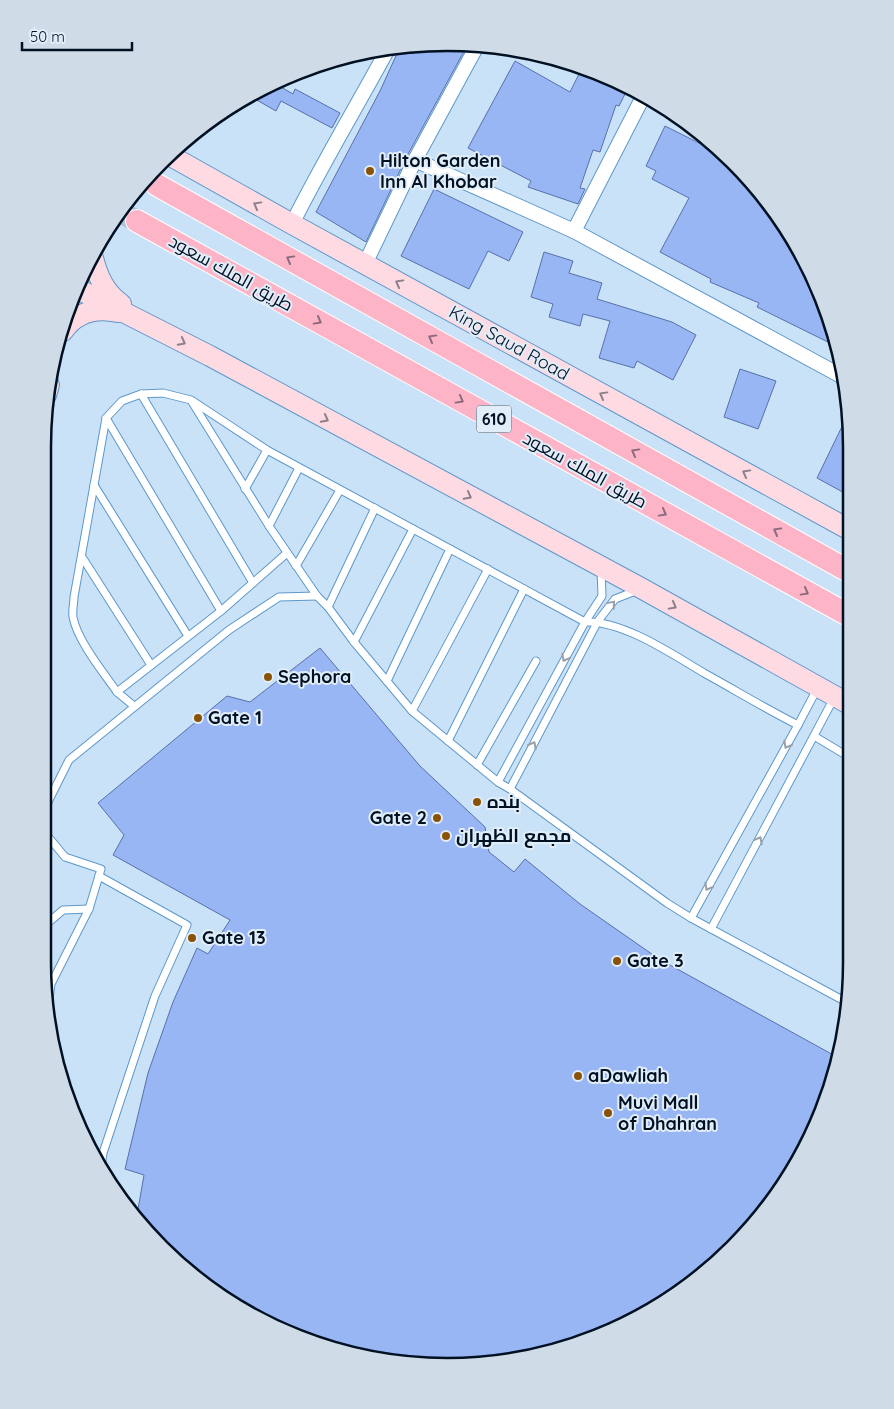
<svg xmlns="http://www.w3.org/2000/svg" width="894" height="1409" font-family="Quicksand,Cairo,sans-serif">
  <rect width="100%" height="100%" fill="#cae2f7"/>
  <!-- building -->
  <g fill="#98b5f4" stroke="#5771ab">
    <path d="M459,44h9l-61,112 -41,86 -50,-30 64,-121 20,-44 13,7 5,-9z"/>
    <path d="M515,61l55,31 12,-24 47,18 -10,20 -3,-1 -16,47 -7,-2 -13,38 5,1 -7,15 -50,-17 3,-6 -63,-33z"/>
    <path d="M274,83l19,11 2,-5 45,24 -8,15 -51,-27 -5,10 -28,-16z"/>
    <path d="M665,126l60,30 26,25 59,87 28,79 -81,-40 2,-4 -49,-21 1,-3 -51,-27 29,-54 -37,-19 4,-8 -10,-5z"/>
    <path d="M434,189l89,43 -14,29 -21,-10 -19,38 -68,-33z"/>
    <path d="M544,252l29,9 -4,12 33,10 -5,16 75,23 24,13 -23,45 -36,-19 -3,7 -35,-10 11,-37 -27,-7 -3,12 -31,-9 4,-13 -22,-7z"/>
    <path d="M740,369l36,12 -18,48 -34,-12z"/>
    <path d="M849,412l2,8 -1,76 -33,-18z"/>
    <path d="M320,648l100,118 65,61 4,25 25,20 11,-13 55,45 79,55 178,98 -16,60 -53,91 -97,90 -119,55 -131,13 -64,-13 -10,-5 -1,3 -29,-6 -116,-62 -64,-68 7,-40 -19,-6 23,-96 25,-71 24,-54 11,6 22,-34 -117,-65 11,-20 -26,-32 129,-107 23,6z"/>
  </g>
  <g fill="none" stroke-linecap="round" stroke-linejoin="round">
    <!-- primary-tunnel -->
    <path stroke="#acc3d7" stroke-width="22" stroke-dasharray="22 11" stroke-linecap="butt" d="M120,212l17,9"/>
    <defs>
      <g id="service">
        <path d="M141,394l112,189"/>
        <path d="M192,402l77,124 48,70 11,11 26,35 58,69 86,71 12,7 157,114 24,15 157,85"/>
        <path d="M106,418l115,193"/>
        <path d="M94,485l94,151"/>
        <path d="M245,489l22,-39"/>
        <path d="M269,526l30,-58"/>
        <path d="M287,553l-66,58 -104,81c-14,-20 -40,-52 -44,-75 -1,-7 1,-14 1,-20l32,-179 16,-17 19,-7 22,-1 28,7 76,50 318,172c37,-2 87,32 119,51 31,17 62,36 94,52"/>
        <path d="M82,557l69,108"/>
        <path d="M296,566l44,-76"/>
        <path d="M328,607l47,-99"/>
        <path d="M354,642l59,-113"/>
        <path d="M387,681l63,-132"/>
        <path d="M117,692l17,14"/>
        <path d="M412,711l76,-142"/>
        <path d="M814,736l35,21"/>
        <path d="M448,741l76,-152"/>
        <path d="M477,765l59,-104"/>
        <path d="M498,782l87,-160 17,-26 -1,-26"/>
        <path d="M510,789l88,-168 17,-22 23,-9"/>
        <path d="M99,876l88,49 -32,71 -52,157 -2,14"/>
        <path d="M691,918l107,-193 19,-36"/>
        <path d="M43,927l20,-17 26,-1"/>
        <path d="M711,929l123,-231"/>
        <path d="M49,999l2,-15 38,-75 12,-40 -36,-12 -19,-23 -2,-24 25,-50 160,-130 50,-33 38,-1"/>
      </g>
      <g id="minor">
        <path d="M415,160l159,71 269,146"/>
        <path d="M292,224c30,-60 65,-118 97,-177"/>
        <path d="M574,231l70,-136"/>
        <path d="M365,264l50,-104 63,-116"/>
      </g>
      <g id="secondary">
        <path d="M169,155l123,69 558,306"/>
        <path d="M93,258c5,19 12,35 28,46"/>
        <path d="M76,288l134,68 431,232 208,116"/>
        <path d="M63,331c13,-19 33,-24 55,-19"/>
        <path d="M46,395l3,-10"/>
      </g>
      <g id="primary">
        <path d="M157,185l693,387"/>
        <path d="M137,221l713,395"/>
      </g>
    </defs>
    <!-- service casing -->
    <use href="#service" stroke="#5d98ca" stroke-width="9"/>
    <!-- minor casing -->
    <use href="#minor" stroke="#5d98ca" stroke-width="16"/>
    <!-- secondary casing -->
    <use href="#secondary" stroke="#5d98ca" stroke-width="22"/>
    <!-- primary casing -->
    <use href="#primary" stroke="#fff" stroke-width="24"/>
    <!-- service -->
    <use href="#service" stroke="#fff" stroke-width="7"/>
    <!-- minor -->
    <use href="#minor" stroke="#fff" stroke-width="14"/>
    <!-- secondary -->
    <use href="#secondary" stroke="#fedae3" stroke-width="20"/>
    <!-- primary -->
    <use href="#primary" stroke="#fdb4c7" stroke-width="22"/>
  </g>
  <!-- one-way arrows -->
  <defs><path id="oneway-chevron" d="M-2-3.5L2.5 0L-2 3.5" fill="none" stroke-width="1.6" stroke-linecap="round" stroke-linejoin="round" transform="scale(1.25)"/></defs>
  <g stroke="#8c808d">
    <use href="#oneway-chevron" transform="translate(257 205) rotate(-151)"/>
    <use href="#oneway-chevron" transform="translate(399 283) rotate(-151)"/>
    <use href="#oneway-chevron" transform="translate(182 342) rotate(28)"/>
    <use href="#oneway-chevron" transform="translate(603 395) rotate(-151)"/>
    <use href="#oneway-chevron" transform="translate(325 419) rotate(28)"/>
    <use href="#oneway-chevron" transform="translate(746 473) rotate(-151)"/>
    <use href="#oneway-chevron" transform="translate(468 496) rotate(28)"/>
    <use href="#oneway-chevron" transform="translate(673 606) rotate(29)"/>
  </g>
  <g stroke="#8b6b7d">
    <use href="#oneway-chevron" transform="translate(290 259) rotate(-151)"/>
    <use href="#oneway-chevron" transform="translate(318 321) rotate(29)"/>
    <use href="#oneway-chevron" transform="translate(432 338) rotate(-151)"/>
    <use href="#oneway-chevron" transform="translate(460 400) rotate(29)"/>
    <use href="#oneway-chevron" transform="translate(635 452) rotate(-151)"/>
    <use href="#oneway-chevron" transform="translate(663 513) rotate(29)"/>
    <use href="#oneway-chevron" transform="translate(777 531) rotate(-151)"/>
    <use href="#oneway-chevron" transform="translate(805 592) rotate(29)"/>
  </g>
  <g stroke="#99a0a7">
    <use href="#oneway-chevron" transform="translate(612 604) rotate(-50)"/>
    <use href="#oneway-chevron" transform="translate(565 658) rotate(118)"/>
    <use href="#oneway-chevron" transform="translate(533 745) rotate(-62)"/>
    <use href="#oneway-chevron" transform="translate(787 745) rotate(119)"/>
    <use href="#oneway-chevron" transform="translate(759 840) rotate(-62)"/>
    <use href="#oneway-chevron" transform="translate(708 887) rotate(119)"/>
  </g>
  <!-- markers -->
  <g fill="#8a5206" stroke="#e1edf8" stroke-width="2">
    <circle cx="370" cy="171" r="5"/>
    <circle cx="268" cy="677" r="5"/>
    <circle cx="198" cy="718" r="5"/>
    <circle cx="477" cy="802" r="5"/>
    <circle cx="437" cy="818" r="5"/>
    <circle cx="446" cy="836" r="5"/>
    <circle cx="192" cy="938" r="5"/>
    <circle cx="617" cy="961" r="5"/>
    <circle cx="578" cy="1076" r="5"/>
    <circle cx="608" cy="1113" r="5"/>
  </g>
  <g text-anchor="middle" stroke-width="4" stroke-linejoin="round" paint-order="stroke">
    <!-- shield labels -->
    <rect fill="#e1edf8" stroke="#445363" stroke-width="1" x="476.5" y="405.5" width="35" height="27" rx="4"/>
    <g font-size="16" font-weight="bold" fill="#001123">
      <text x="494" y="425">610</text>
    </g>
    <!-- poi labels -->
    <g font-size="18" font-weight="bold" fill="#001123" stroke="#e1edf8" text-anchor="start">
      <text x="380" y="167">Hilton Garden<tspan x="380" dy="21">Inn Al Khobar</tspan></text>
      <text x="278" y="683">Sephora</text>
      <text x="208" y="724">Gate 1</text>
      <text x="487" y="808">بنده</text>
      <text x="427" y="824" text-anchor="end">Gate 2</text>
      <text x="456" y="842">مجمع الظهران</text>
      <text x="202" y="944">Gate 13</text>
      <text x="627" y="967">Gate 3</text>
      <text x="588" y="1082">aDawliah</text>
      <text x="618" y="1109">Muvi Mall<tspan x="618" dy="21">of Dhahran</tspan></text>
    </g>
    <!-- street labels -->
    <g font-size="18" fill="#001123" stroke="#e1edf8">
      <text transform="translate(231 273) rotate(29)" y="6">طريق الملك سعود</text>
      <text transform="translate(509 343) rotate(29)" y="6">King Saud Road</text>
      <text transform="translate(585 470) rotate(29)" y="6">طريق الملك سعود</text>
    </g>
  </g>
  <!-- crop -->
  <path d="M0 0H894V1409H0ZM447 51H447A396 396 0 0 1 843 447V962A396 396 0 0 1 447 1358H447A396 396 0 0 1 51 962V447A396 396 0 0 1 447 51Z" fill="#cfdbe7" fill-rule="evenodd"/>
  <path fill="none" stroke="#001123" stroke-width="2.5" d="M447 51H447A396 396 0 0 1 843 447V962A396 396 0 0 1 447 1358H447A396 396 0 0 1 51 962V447A396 396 0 0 1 447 51Z"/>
  <!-- scale -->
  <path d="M22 42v8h110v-8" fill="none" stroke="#001123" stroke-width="2.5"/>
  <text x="30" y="42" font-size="15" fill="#001123" stroke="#e1edf8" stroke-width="4" paint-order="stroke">50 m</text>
</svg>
